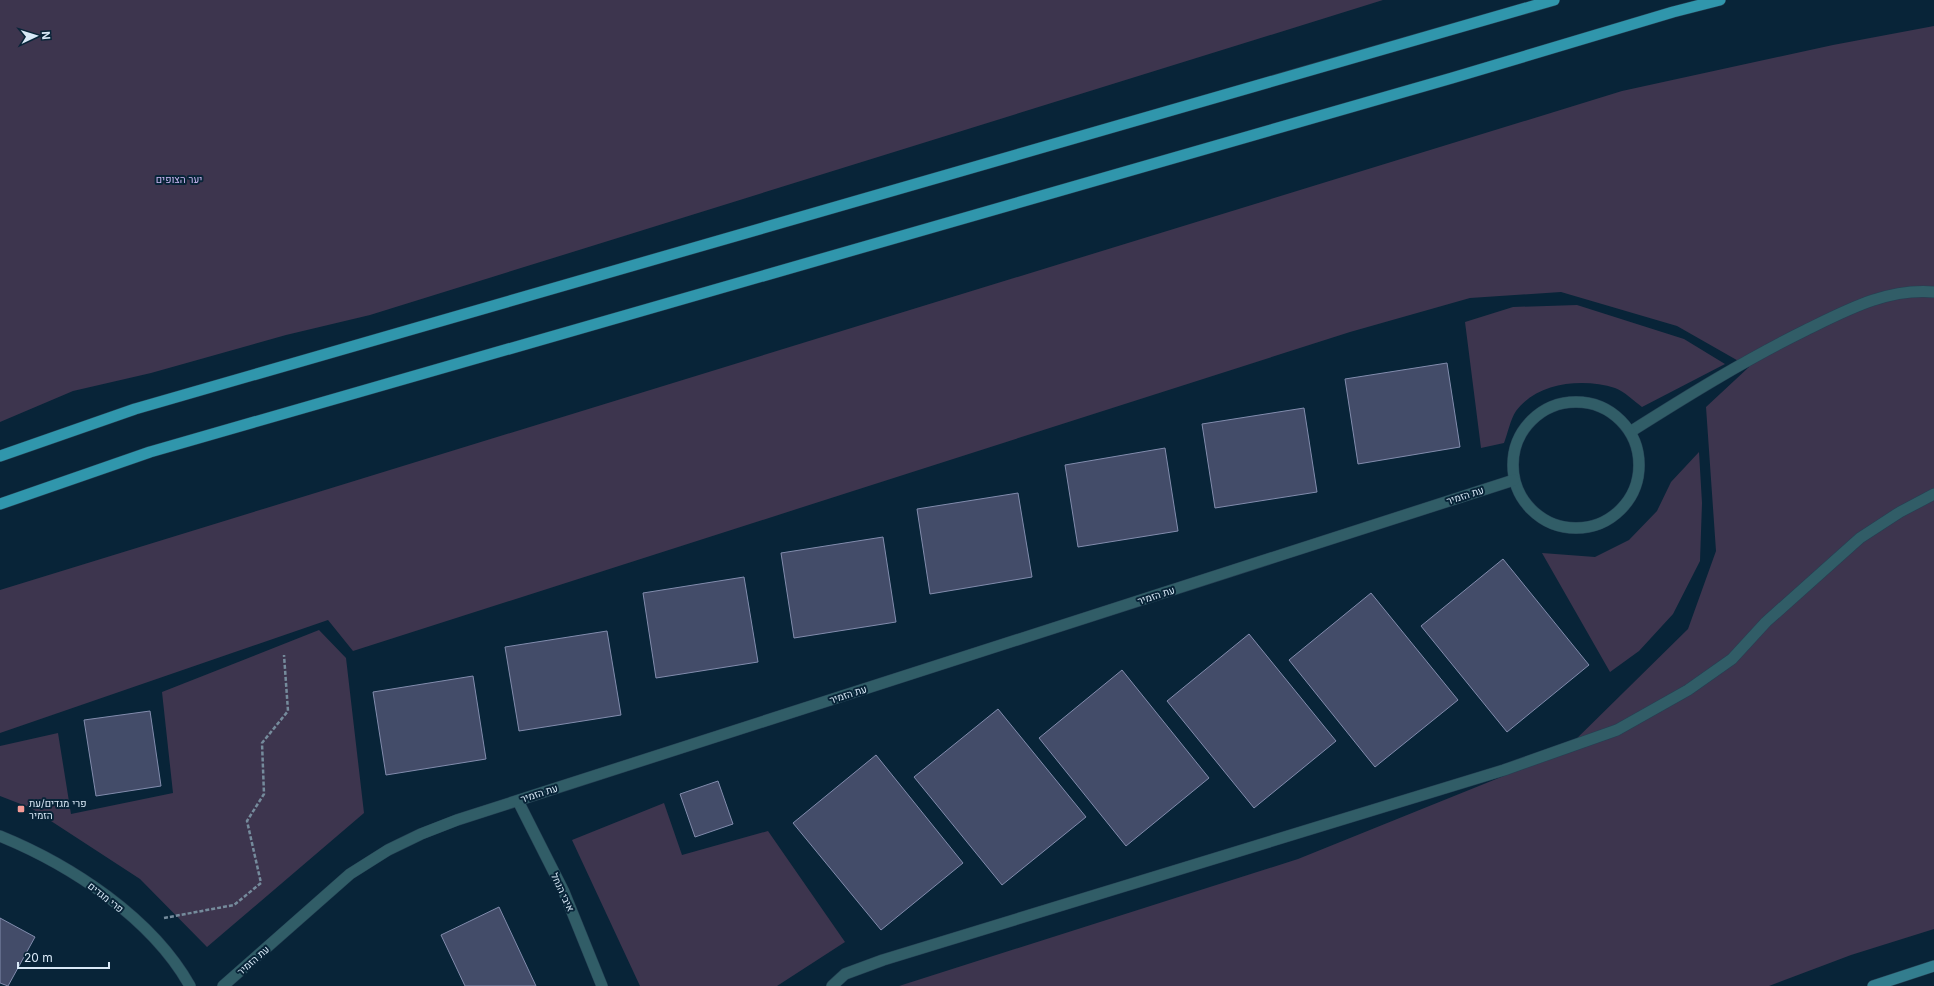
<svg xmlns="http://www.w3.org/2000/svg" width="1934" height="986" font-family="Inter,Heebo,sans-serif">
  <rect width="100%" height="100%" fill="#082438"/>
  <!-- green -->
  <g fill="#3d354e">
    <path d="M0,0h1383l-1013,315 -84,20 -135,38 -78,18 -73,31z"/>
    <path d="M1934,26v903l-83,26 -82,31h-870l399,-127 265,-107 125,-123 28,-78 -10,-144 43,-40 -72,-41 -116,-34 -91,6 -120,34 -997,319 -25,-31 -328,113v-143l1622,-499 211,-46z"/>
    <path d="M1577,305l107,34 41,25 -83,43c-8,-6 -18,-16 -27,-19 -32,-10 -78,-6 -99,23 -6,9 -8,22 -12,32l-23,5 -16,-126 48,-15z"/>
    <path d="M1699,452l3,51 -2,58 -27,53 -34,37 -29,21 -68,-119 53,4 34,-17 28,-29 14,-29z"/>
    <path d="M319,630l27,28 18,155 -157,134 -67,-68 -109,-71 -31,-12v-50l58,-13 13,81 102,-21 -11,-101z"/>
    <path d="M664,803l18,52 86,-24 77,111 -68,44h-137l-68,-146z"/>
  </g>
  <!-- building -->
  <g fill="#434c69" stroke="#828cad">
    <path d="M1447,363l13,84 -102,17 -13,-85z"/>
    <path d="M1304,408l13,84 -102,16 -13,-84z"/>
    <path d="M1165,448l13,83 -100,16 -13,-82z"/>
    <path d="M1018,493l14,84 -102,17 -13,-85z"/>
    <path d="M883,537l13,85 -102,16 -13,-85z"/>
    <path d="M1503,559l86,106 -82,67 -86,-106z"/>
    <path d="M744,577l14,85 -102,16 -13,-85z"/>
    <path d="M1371,593l87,107 -83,67 -86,-107z"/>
    <path d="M607,631l14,84 -102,16 -14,-84z"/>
    <path d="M1249,634l87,107 -82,67 -87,-107z"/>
    <path d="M1122,670l87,108 -83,68 -87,-108z"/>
    <path d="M473,676l13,83 -100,16 -13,-83z"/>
    <path d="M998,709l88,108 -84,68 -88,-108z"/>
    <path d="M150,711l11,75 -65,10 -12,-76z"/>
    <path d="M876,755l87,108 -82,67 -88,-107z"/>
    <path d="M718,781l15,43 -38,13 -15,-43z"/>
    <path d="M499,907l37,79h-71l-24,-51z"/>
    <path d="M0,918l35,19 -27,49 -8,-3z"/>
  </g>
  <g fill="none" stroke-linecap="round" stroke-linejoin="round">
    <defs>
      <g id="service">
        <path d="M1630,432c57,-36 115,-72 176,-102 41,-20 81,-42 128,-38"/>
        <path d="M832,986l13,-12 38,-14 621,-190 113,-40 71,-40 44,-31 34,-37 94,-84 40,-26 34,-18"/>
      </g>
      <g id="minor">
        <circle cx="1576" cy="465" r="63"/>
        <path d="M518,801l46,91 38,94"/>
        <path d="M0,836c71,29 152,82 190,150"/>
        <path d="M223,986l127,-112 38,-24 33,-16 36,-14 1057,-340"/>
      </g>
      <path id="secondary" d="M1873,986l61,-20"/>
      <g id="primary">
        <path d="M0,456l135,-47 1419,-409"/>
        <path d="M0,504l150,-52 1302,-374 221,-66 47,-12"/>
      </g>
    </defs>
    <!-- service casing -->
    <use href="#service" stroke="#254053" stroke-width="12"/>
    <!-- minor casing -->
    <use href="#minor" stroke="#254053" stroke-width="12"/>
    <!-- secondary casing -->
    <use href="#secondary" stroke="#254053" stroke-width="12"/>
    <!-- primary casing -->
    <use href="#primary" stroke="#254053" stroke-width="12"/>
    <!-- path -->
    <path stroke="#758b9c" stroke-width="2.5" stroke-dasharray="4 2" stroke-linecap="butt" d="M164,918l70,-13 27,-22 -14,-62 17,-27 -2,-51 26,-32 -4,-56"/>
    <!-- service -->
    <use href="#service" stroke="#315d67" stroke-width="11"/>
    <!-- minor -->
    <use href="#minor" stroke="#315d67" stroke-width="11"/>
    <!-- secondary -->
    <use href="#secondary" stroke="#337d8e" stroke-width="11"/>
    <!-- primary -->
    <use href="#primary" stroke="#3096ac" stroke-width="11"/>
  </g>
  <!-- markers -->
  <rect fill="#f59b97" stroke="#082438" stroke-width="1.5" x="17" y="805" width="8" height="8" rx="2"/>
  <g text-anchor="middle" stroke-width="4" stroke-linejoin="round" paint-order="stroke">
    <!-- park labels -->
    <g font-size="10" fill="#cab7f2" stroke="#082438">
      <text x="179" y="183">יער הצופים</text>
    </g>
    <!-- street labels -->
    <g font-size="10" fill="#d9e9f7" stroke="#082438">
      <text transform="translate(1465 495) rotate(-18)" y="4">עת הזמיר</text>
      <text transform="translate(1156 595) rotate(-18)" y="4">עת הזמיר</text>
      <text transform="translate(848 694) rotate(-18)" y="4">עת הזמיר</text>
      <text transform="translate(539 793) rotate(-18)" y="4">עת הזמיר</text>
      <text transform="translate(563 892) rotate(65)" y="4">איבי הנחל</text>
      <text transform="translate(106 897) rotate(38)" y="4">פרי מגדים</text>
      <text transform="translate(253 960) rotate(-41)" y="4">עת הזמיר</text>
    </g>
    <!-- poi labels -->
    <g font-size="10" fill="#d9e9f7" stroke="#082438" text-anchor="start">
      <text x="29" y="807">פרי מגדים/עת<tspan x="29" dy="12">הזמיר</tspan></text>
    </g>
  </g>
  <!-- north arrow -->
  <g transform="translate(36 36) rotate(86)" stroke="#082438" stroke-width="3" paint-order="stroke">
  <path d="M0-3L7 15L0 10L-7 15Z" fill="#d9e9f7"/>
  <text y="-6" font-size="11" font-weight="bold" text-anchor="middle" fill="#d9e9f7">N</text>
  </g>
  <!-- scale -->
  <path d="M18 962v6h91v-6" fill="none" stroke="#d9e9f7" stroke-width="2"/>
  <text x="24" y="962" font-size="12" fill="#d9e9f7" stroke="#082438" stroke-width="3" paint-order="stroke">20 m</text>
</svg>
